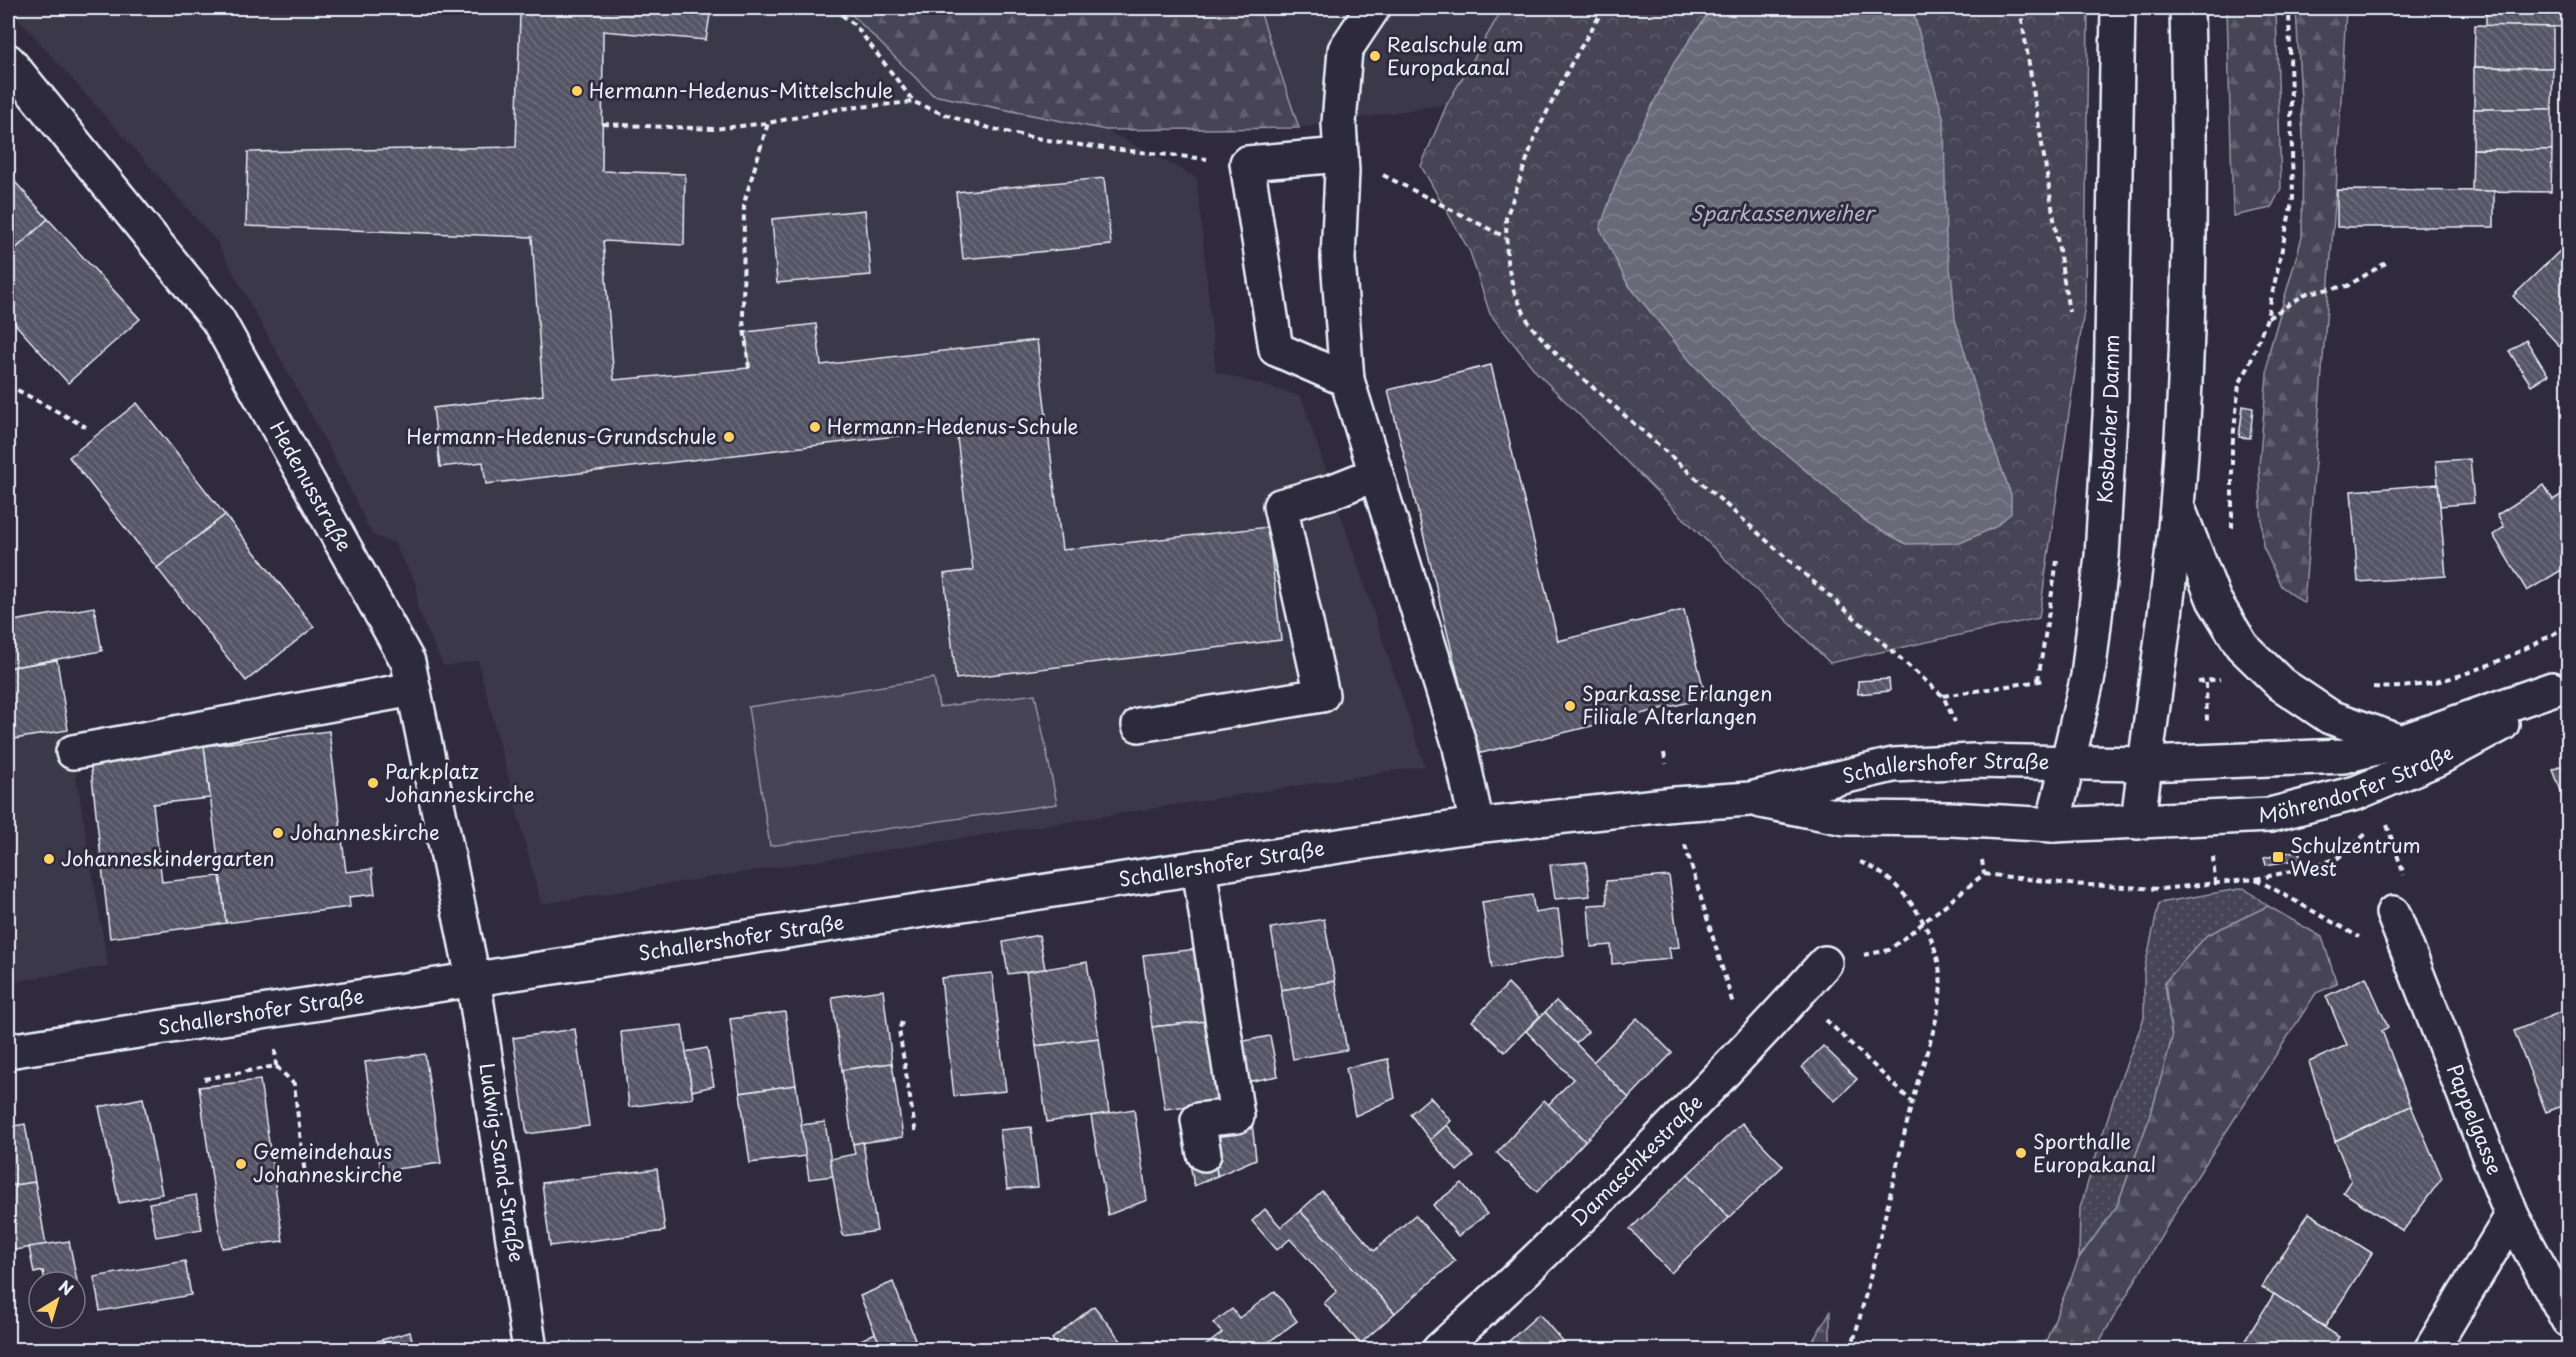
<svg xmlns="http://www.w3.org/2000/svg" width="2576" height="1357" font-family="'Playpen Sans',sans-serif">
  <defs>
    <pattern id="grass-dots" width="8" height="8" patternUnits="userSpaceOnUse" patternTransform="scale(1.5)"><rect width="8" height="8" fill="#464455"/><path d="M2 2h.1M6 6h.1" fill="none" stroke="#615f6e" stroke-width="1.8" stroke-linecap="round"/></pattern>
    <pattern id="forest-firs" width="22" height="20" patternUnits="userSpaceOnUse" patternTransform="scale(1.5)"><rect width="22" height="20" fill="#464455"/><path d="M5 1l3.5 6h-7zM16 11l3.5 6h-7z" fill="#615f6e"/></pattern>
    <pattern id="park-crowns" width="20" height="18" patternUnits="userSpaceOnUse" patternTransform="scale(1.5)"><rect width="20" height="18" fill="#464455"/><path d="M2 6a3 3 0 1 1 6 0M12 15a3 3 0 1 1 6 0" fill="none" stroke="#615f6e"/></pattern>
    <pattern id="water-waves" width="16" height="10" patternUnits="userSpaceOnUse" patternTransform="scale(1.5)"><rect width="16" height="10" fill="#696978"/><path d="M0 5q4-4 8 0t8 0" fill="none" stroke="#7e7f8c"/></pattern>
    <pattern id="building-back-hatch" width="6" height="6" patternUnits="userSpaceOnUse" patternTransform="scale(1.5)"><rect width="6" height="6" fill="#575565"/><path d="M-1 5l2 2M0 0l6 6M5-1l2 2" fill="none" stroke="#6f6e7c"/></pattern>
  </defs>
  <rect width="100%" height="100%" fill="#2f2a3d"/>
  <filter id="ink" filterUnits="userSpaceOnUse"><feTurbulence type="fractalNoise" baseFrequency=".0167" numOctaves="2"/><feDisplacementMap in="SourceGraphic" scale="12" xChannelSelector="R" yChannelSelector="G"/><feConvolveMatrix kernelMatrix="1 2 1 2 8 2 1 2 1" color-interpolation-filters="sRGB"/></filter>
  <g filter="url(#ink)">
    <!-- built -->
    <g fill="#3b3749">
      <path d="M9,8h836l88,87 173,35 91,48 19,194 85,24 124,370 -884,138 -63,-243 -35,5 -26,-58v-22l-23,-43 -22,-8 -37,-76 -119,-218z"/>
      <path d="M1259,8h244l-56,96 -148,24z"/>
      <path d="M57,660l51,306 -100,17v-315z"/>
    </g>
    <!-- grass -->
    <path fill="url(#grass-dots)" stroke="#979aa6" stroke-width="1.5" d="M2244,888l24,18 -61,29 -42,47 7,56 -21,76 -34,92 -38,52 1,-50 36,-117 28,-73v-47l15,-68z"/>
    <!-- forest -->
    <g fill="url(#forest-firs)" stroke="#979aa6" stroke-width="1.5">
      <path d="M845,8h414l40,120 -193,2 -173,-35z"/>
      <path d="M2227,8h49l5,180 -10,20 -38,8z"/>
      <path d="M2296,8h50l-10,183 -32,412 -23,-17 -18,-40 -4,-80 10,-114 33,-115 1,-100z"/>
      <path d="M2268,906l54,31 15,47 -21,9 -127,196 -94,160h-52l36,-91 38,-52 34,-92 21,-76 -7,-56 42,-47z"/>
      <path d="M1830,1312v37h-22z"/>
    </g>
    <!-- park -->
    <path fill="url(#park-crowns)" stroke="#979aa6" stroke-width="1.5" d="M1503,8h585l-3,296 -46,314 -209,45 -292,-289 -48,-60 -20,-62 -49,-86 26,-62z"/>
    <!-- pitch -->
    <path fill="#464455" stroke="#979aa6" stroke-width="1.5" d="M934,678l5,29 96,-13 22,110 -287,42 -22,-139z"/>
    <!-- water -->
    <path fill="url(#water-waves)" stroke="#9c9fab" stroke-width="1.5" d="M1712,8h200l32,112 2,125 6,36 3,38 32,109 24,67v18l-16,14 -35,16 -54,1 -38,-21 -114,-96 -63,-65 -64,-79 -27,-55 24,-67 50,-98z"/>
    <!-- building -->
    <g fill="url(#building-back-hatch)" stroke="#e8f1f8" stroke-width="1.5">
      <path d="M485,8h226l-5,32 -103,-9 -1,140 83,3 -1,71 -81,-4 11,139 135,-12 -3,-36 70,-8 5,41 216,-25 25,210 206,-23 13,113 -325,39 -12,-105 29,-4 -17,-141 -470,55 -3,-22 -43,5 -7,-59 110,-13 -11,-158 -286,-11 2,-74 268,-5 4,-134z"/>
      <path d="M2486,8h81v19l-81,-1z"/>
      <path d="M2475,25l78,2v41l-79,-1z"/>
      <path d="M2474,67l79,1 -1,41h-78z"/>
      <path d="M2474,109h78v41l-79,-1z"/>
      <path d="M2473,149l79,1 -1,42 -79,-1z"/>
      <path d="M8,174l40,45 -40,37z"/>
      <path d="M1104,178l7,67 -148,14 -7,-67z"/>
      <path d="M2337,190l157,1v36h-157z"/>
      <path d="M865,210l6,65 -94,8 -5,-64z"/>
      <path d="M48,219l92,100 -72,64 -60,-67v-60z"/>
      <path d="M2568,243v112l-55,-59z"/>
      <path d="M2526,340l22,35 -17,10 -22,-34z"/>
      <path d="M1491,365l67,276 126,-31 22,88 -229,56 -89,-364z"/>
      <path d="M137,403l88,112 -68,53 -88,-111z"/>
      <path d="M2243,406l10,2 -3,30 -11,-1z"/>
      <path d="M2470,459l4,44 -34,3 -4,-45z"/>
      <path d="M2438,484l8,92 -88,6 -7,-91z"/>
      <path d="M2544,485l9,15 14,-9 1,1v74l-41,25 -34,-56 11,-8 -7,-12z"/>
      <path d="M225,515l89,112 -68,54 -89,-113z"/>
      <path d="M94,607l8,44 -94,17v-46z"/>
      <path d="M57,660l11,70 -60,10v-72z"/>
      <path d="M1889,679l1,12 -32,3v-13z"/>
      <path d="M329,731l17,141 26,-3 3,25 -26,3 1,10 -124,16 -22,-177z"/>
      <path d="M204,746l6,52 -57,6 9,78 58,-6 6,47 -116,15 -20,-179z"/>
      <path d="M2568,763v46l-15,-39z"/>
      <path d="M2299,850l2,9 -35,6 -2,-7z"/>
      <path d="M1586,862l4,34 -35,3 -5,-34z"/>
      <path d="M1669,876l10,71 -10,1 2,11 -59,5 -1,-19 -20,2 -3,-42 19,-1 -1,-23z"/>
      <path d="M1532,895l3,18 23,-4 6,47 -72,12 -10,-66z"/>
      <path d="M1324,919l11,62 -54,9 -10,-62z"/>
      <path d="M1039,935l6,34 -37,5 -5,-32z"/>
      <path d="M1198,949l9,72 -55,6 -9,-72z"/>
      <path d="M1087,962l12,76 -63,8 -10,-74z"/>
      <path d="M992,973l14,118 -52,5 -13,-118z"/>
      <path d="M2366,977l22,50 -6,4 29,75 -76,35 -26,-79 38,-17 -21,-49z"/>
      <path d="M1335,981l12,69 -54,9 -12,-69z"/>
      <path d="M1508,984l32,32 -35,36 -33,-31z"/>
      <path d="M883,990l9,73 -50,7 -10,-73z"/>
      <path d="M1556,1001l32,31 -13,12 -30,-32z"/>
      <path d="M2568,1009v95l-22,8 -32,-81z"/>
      <path d="M785,1012l11,73 -56,8 -10,-74z"/>
      <path d="M1545,1012l84,86 -44,43 -37,-36 25,-26 -47,-48z"/>
      <path d="M1637,1018l35,35 -43,45 -36,-36z"/>
      <path d="M1207,1021l13,81 -55,7 -13,-82z"/>
      <path d="M682,1025l11,73 -64,9 -8,-75z"/>
      <path d="M575,1029l14,97 -62,8 -14,-96z"/>
      <path d="M1270,1036l8,40 -31,6 -8,-40z"/>
      <path d="M1099,1038l10,75 -62,9 -11,-76z"/>
      <path d="M1823,1046l34,33 -22,22 -33,-34z"/>
      <path d="M707,1048l7,38 -22,5 -6,-39z"/>
      <path d="M425,1054l16,109 -60,8 -16,-109z"/>
      <path d="M1388,1059l7,39 -40,18 -9,-48z"/>
      <path d="M892,1063l11,74 -50,7 -11,-74z"/>
      <path d="M260,1080l23,161 -61,7 -23,-161z"/>
      <path d="M796,1085l10,71 -56,7 -10,-70z"/>
      <path d="M1430,1097l21,24 -21,19 -20,-26z"/>
      <path d="M143,1098l19,96 -43,9 -20,-96z"/>
      <path d="M1544,1100l41,41 -48,51 -40,-39z"/>
      <path d="M2411,1106l31,72 -39,53 -60,-39 8,-12 -16,-39z"/>
      <path d="M1134,1109l13,91 -39,15 -17,-99z"/>
      <path d="M825,1122l8,54 -24,3 -8,-54z"/>
      <path d="M1252,1122l4,37 -39,17 -4,-45z"/>
      <path d="M1742,1123l41,43 -54,52 -41,-44z"/>
      <path d="M25,1124l10,58 -27,4v-59z"/>
      <path d="M1447,1125l26,32 -16,14 -27,-31z"/>
      <path d="M1031,1127l7,60 -31,2 -7,-59z"/>
      <path d="M863,1142l14,89 -34,5 -13,-77 25,-5 -2,-10z"/>
      <path d="M1215,1154l2,22 -23,10 -5,-28z"/>
      <path d="M657,1169l8,62 -115,15 -8,-63z"/>
      <path d="M1688,1174l41,44 -58,55 -41,-44z"/>
      <path d="M35,1182l11,63 -38,6v-65z"/>
      <path d="M1462,1183l25,31 -29,22 -25,-31z"/>
      <path d="M1322,1191l52,60 41,-36 40,46 -60,52 -95,-102z"/>
      <path d="M196,1195l6,34 -46,8 -7,-34z"/>
      <path d="M1265,1209l16,18 19,-16 95,102 -35,31 -36,-41 13,-12 -47,-52 -13,11 -25,-29z"/>
      <path d="M2309,1213l63,40 -47,74 -63,-40z"/>
      <path d="M69,1241l8,40 -32,1 -2,-11 -9,2 -5,-26z"/>
      <path d="M185,1261l6,34 -91,16 -6,-34z"/>
      <path d="M893,1282l22,57 -20,11h-13l-22,-54z"/>
      <path d="M1275,1291l22,30 -39,29h-58l22,-17 -9,-10 19,-14 7,9z"/>
      <path d="M2274,1294l65,43 -8,13h-92z"/>
      <path d="M1094,1306l34,44h-68l-8,-11z"/>
      <path d="M1539,1314l31,36h-53l-8,-9z"/>
      <path d="M410,1332l5,18h-36l-2,-9z"/>
      <path d="M875,1333l8,17h-35l-1,-3z"/>
      <path d="M1157,1341l7,9h-19z"/>
      <path d="M1509,1341l8,9h-18z"/>
    </g>
    <g fill="none" stroke-linecap="round" stroke-linejoin="round">
      <defs>
        <g id="minor">
          <path id="s1" d="M8,61l210,259 190,342 65,316 57,372"/>
          <path d="M1341,155l-94,8 29,186 71,31 112,363 18,82"/>
          <path d="M1347,380l-9,-121 4,-88 -3,-48 6,-73 28,-42"/>
          <path d="M2180,513l34,87 28,46 39,38 49,33 71,25"/>
          <path d="M1139,725l183,-30 -42,-189 53,-15 43,-17"/>
          <path d="M73,752l340,-63"/>
          <path id="s2" d="M1761,801l84,17 106,1 102,6 217,-10 86,-22 81,-34 65,-35"/>
          <path d="M2138,822c12,-106 30,-210 39,-316 14,-165 14,-333 10,-498"/>
          <path id="s3" d="M2053,825l35,-149 14,-120 9,-158 7,-390"/>
          <path d="M1199,867l38,249 -39,4 6,34"/>
          <path id="s4" d="M2393,913l119,303 56,104"/>
          <path id="s5" d="M8,1051l1448,-223 219,-24 75,-5 143,-34 80,-4 172,3 199,-8 57,-14 151,-53"/>
          <path id="s6" d="M1439,1350c135,-122 265,-252 386,-387"/>
          <path d="M2431,1350l81,-134"/>
        </g>
      </defs>
      <!-- minor casing -->
      <use href="#minor" stroke="#e8f1f8" stroke-width="38"/>
      <!-- path -->
      <g stroke="#e8f1f8" stroke-width="4" stroke-dasharray="6 4.5" stroke-linecap="butt">
        <path d="M833,8l22,17 59,77c92,41 194,46 293,57"/>
        <path d="M1604,8l-33,56 -35,70 -30,84 1,43 7,31 16,33 33,36 380,335 12,26"/>
        <path d="M2020,8l49,304"/>
        <path d="M603,124l110,5 55,-6 70,-14 75,-7"/>
        <path d="M1383,175l122,62"/>
        <path d="M2268,318l39,-25 40,-7 42,-25"/>
        <path d="M749,368l-6,-48 1,-117 24,-80"/>
        <path d="M8,385l78,42"/>
        <path d="M2232,528v-79l7,-65 9,-16 19,-50 26,-120 -4,-190"/>
        <path d="M2038,680l19,-119"/>
        <path d="M2198,682l22,-3"/>
        <path d="M2206,683l1,38"/>
        <path d="M2373,687c69,5 137,-29 195,-61"/>
        <path d="M1943,696l103,-16"/>
        <path d="M1664,753l2,11"/>
        <path d="M2387,825l17,50"/>
        <path d="M1685,845l48,159"/>
        <path d="M2213,857l2,25"/>
        <path d="M1982,860l2,14"/>
        <path d="M2256,879l103,58"/>
        <path d="M1864,955l25,-5 95,-76 86,10 91,5 94,-10 61,-13 22,-8 29,-25"/>
        <path d="M1826,1020l86,82"/>
        <path d="M902,1022l-3,8 17,105"/>
        <path d="M275,1050l1,16"/>
        <path d="M204,1079l72,-13 18,18 11,91"/>
        <path d="M1851,1350c23,-83 41,-165 61,-248 8,-33 25,-73 28,-106 6,-52 -33,-117 -82,-135"/>
      </g>
      <!-- minor -->
      <use href="#minor" stroke="#2f2a3d" stroke-width="33"/>
    </g>
  </g>
  <!-- markers -->
  <g fill="#ffd166" stroke="#2f2a3d" stroke-width="2">
    <circle cx="1375" cy="56" r="6"/>
    <circle cx="577" cy="91" r="6"/>
    <circle cx="815" cy="427" r="6"/>
    <circle cx="729" cy="437" r="6"/>
    <circle cx="1570" cy="706" r="6"/>
    <circle cx="373" cy="783" r="6"/>
    <circle cx="278" cy="833" r="6"/>
    <rect x="2272" y="851" width="12" height="12" rx="3"/>
    <circle cx="49" cy="859" r="6"/>
    <circle cx="2021" cy="1153" r="6"/>
    <circle cx="241" cy="1164" r="6"/>
  </g>
  <g text-anchor="middle" stroke-width="6" stroke-linejoin="round" paint-order="stroke">
    <!-- poi labels -->
    <g font-size="20" fill="#e8f1f8" stroke="#2f2a3d" text-anchor="start">
      <text x="1387" y="52">Realschule am<tspan x="1387" dy="23">Europakanal</tspan></text>
      <text x="589" y="98">Hermann-Hedenus-Mittelschule</text>
      <text x="827" y="434">Hermann-Hedenus-Schule</text>
      <text x="717" y="444" text-anchor="end">Hermann-Hedenus-Grundschule</text>
      <text x="1582" y="701">Sparkasse Erlangen<tspan x="1582" dy="23">Filiale Alterlangen</tspan></text>
      <text x="385" y="779">Parkplatz<tspan x="385" dy="23">Johanneskirche</tspan></text>
      <text x="290" y="840">Johanneskirche</text>
      <text x="2290" y="853">Schulzentrum<tspan x="2290" dy="23">West</tspan></text>
      <text x="61" y="866">Johanneskindergarten</text>
      <text x="2033" y="1149">Sporthalle<tspan x="2033" dy="23">Europakanal</tspan></text>
      <text x="253" y="1159">Gemeindehaus<tspan x="253" dy="23">Johanneskirche</tspan></text>
    </g>
    <!-- street labels -->
    <g font-size="20" fill="#e8f1f8" stroke="#2f2a3d">
      <text dy="7" stroke="none"><textPath href="#s3" startOffset="411">Kosbacher Damm</textPath></text>
      <text dy="7" stroke="none"><textPath href="#s1" startOffset="524">Hedenusstraße</textPath></text>
      <text dy="7" stroke="none"><textPath href="#s5" startOffset="1960">Schallershofer Straße</textPath></text>
      <text dy="7" stroke="none"><textPath href="#s2" startOffset="602">Möhrendorfer Straße</textPath></text>
      <text dy="7" stroke="none"><textPath href="#s5" startOffset="1228">Schallershofer Straße</textPath></text>
      <text dy="7" stroke="none"><textPath href="#s5" startOffset="742">Schallershofer Straße</textPath></text>
      <text dy="7" stroke="none"><textPath href="#s5" startOffset="256">Schallershofer Straße</textPath></text>
      <text dy="7" stroke="none"><textPath href="#s4" startOffset="222">Pappelgasse</textPath></text>
      <text dy="7" stroke="none"><textPath href="#s6" startOffset="274">Damaschkestraße</textPath></text>
      <text dy="7" stroke="none"><textPath href="#s1" startOffset="1234">Ludwig-Sand-Straße</textPath></text>
    </g>
    <!-- water labels -->
    <g font-size="21" font-style="italic" fill="#afb4be" stroke="#2f2a3d">
      <text x="1782" y="221">Sparkassenweiher</text>
    </g>
  </g>
  <!-- margin -->
  <rect width="2576" height="1357" fill="none" stroke="#2f2a3d" stroke-width="30"/>
  <rect x="15" y="15" width="2546" height="1327" fill="none" stroke="#e8f1f8" stroke-width="2" filter="url(#ink)"/>
  <!-- north arrow -->
  <g transform="translate(57 1300) rotate(37)"><circle r="28" fill="#2f2a3d" stroke="#797a88" stroke-width="1.5"/>
  <path d="M0-4.5L10 22L0 15L-10 22Z" fill="#ffd166"/>
  <text y="-9" font-size="16" font-weight="bold" text-anchor="middle" fill="#e8f1f8">N</text>
  </g>
</svg>
